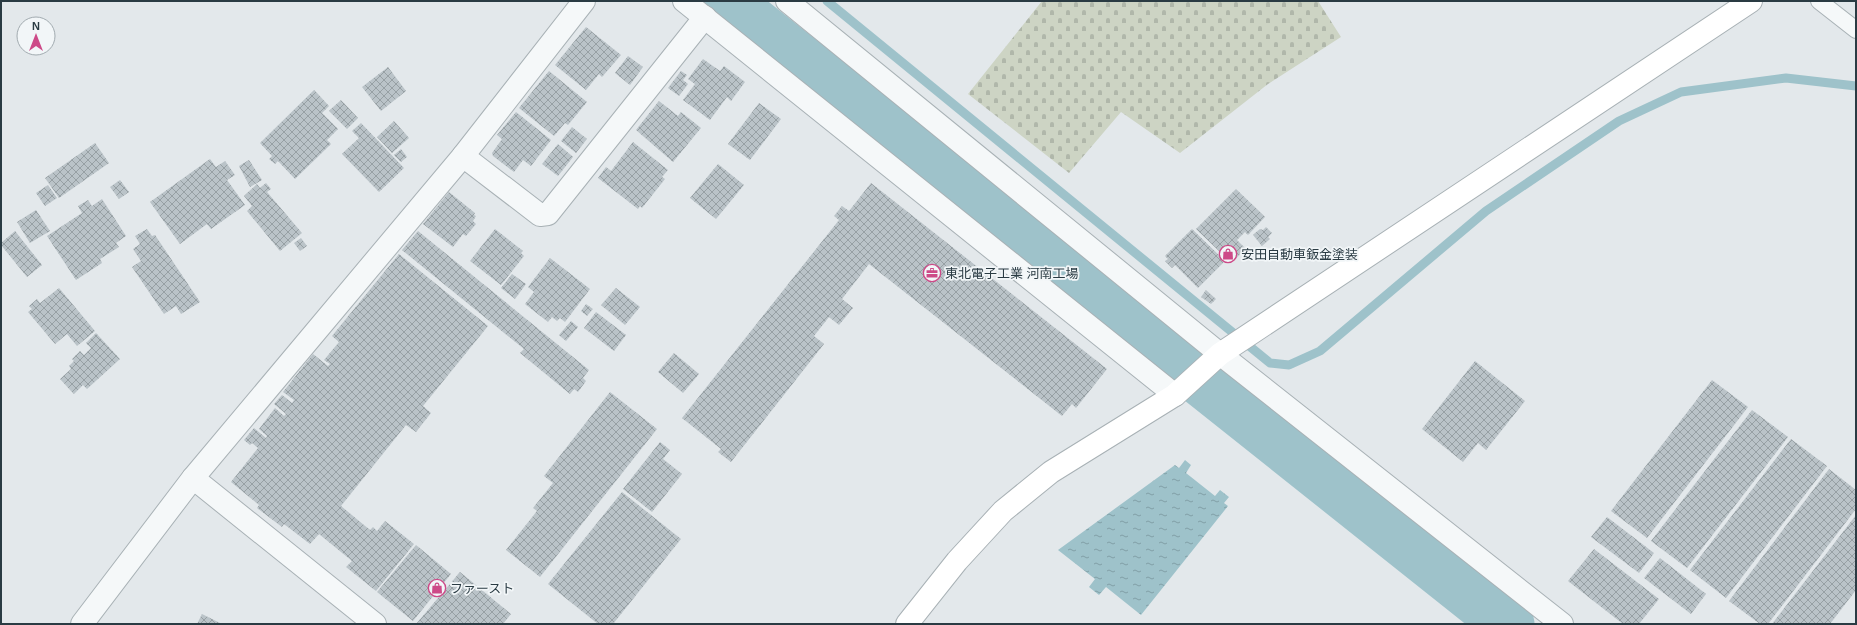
<svg xmlns="http://www.w3.org/2000/svg" width="1857" height="625" font-family="Helvetica,'Noto Sans JP',sans-serif">
  <defs>
    <pattern id="cemetery-stones" width="16" height="16" patternUnits="userSpaceOnUse"><rect width="16" height="16" fill="#cdd4c4"/><path d="M2 7V4a2 2 0 0 1 4 0v3zM10 15v-3a2 2 0 0 1 4 0v3z" fill="#b0b7aa"/></pattern>
    <pattern id="water-ripples" width="26" height="14" patternUnits="userSpaceOnUse"><rect width="26" height="14" fill="#9ec2ca"/><path d="M2 4q2-2 4 0t4 0M15 11q2-2 4 0t4 0" fill="none" stroke="#819fa6"/></pattern>
    <pattern id="building-cross-hatch" width="8" height="8" patternUnits="userSpaceOnUse"><rect width="8" height="8" fill="#bac3c8"/><path d="M0 0l8 8M0 8l8-8" fill="none" stroke="#97a0a4"/></pattern>
  </defs>
  <rect width="100%" height="100%" fill="#e3e8eb"/>
  <!-- cemetery -->
  <path fill="url(#cemetery-stones)" d="M1042,1h276l23,36 -73,47 -88,69 -59,-41 -52,61 -101,-79z"/>
  <!-- water -->
  <path fill="url(#water-ripples)" d="M1185,460l6,5 -5,8 29,23 5,-6 9,7 -5,6 4,3 -87,109 -35,-28 -7,8 -10,-8 6,-8 -37,-29 117,-85 4,3z"/>
  <g fill="none" stroke-linecap="round" stroke-linejoin="round">
    <!-- stream -->
    <path stroke="#9ec2ca" stroke-width="9" d="M827,1l443,362 19,2 31,-14 166,-140 133,-90 62,-29 105,-14 70,8"/>
    <!-- river -->
    <path stroke="#9ec2ca" stroke-width="53" d="M725,1l783,623"/>
  </g>
  <!-- building -->
  <g fill="url(#building-cross-hatch)">
    <path d="M586,27l35,28 -19,22 -3,-3 -13,16 -31,-25z"/>
    <path d="M628,56l15,11 -13,18 -15,-12z"/>
    <path d="M703,59l17,12 4,-5 21,16 -14,19 -4,-4 -17,23 -27,-20 12,-16 -7,-5z"/>
    <path d="M388,67l18,24 -25,20 -19,-24z"/>
    <path d="M549,71l38,31 -19,23 -3,-2 -11,13 -35,-28z"/>
    <path d="M681,71l6,4 -4,5 5,4 -9,12 -11,-8z"/>
    <path d="M314,90l15,16 -7,7 16,16 -11,11 4,4 -36,35 -17,-18 -3,3 -6,-5 3,-3 -12,-13z"/>
    <path d="M341,100l17,18 -11,11 -18,-18z"/>
    <path d="M659,101l19,15 3,-4 20,16 -28,34 -37,-32z"/>
    <path d="M759,103l22,16 -31,41 -22,-16z"/>
    <path d="M516,112l35,28 -20,26 -8,-6 -9,12 -21,-16 -1,-3 10,-14 -5,-4z"/>
    <path d="M394,121l15,17 -17,15 -15,-16z"/>
    <path d="M361,123l43,45 -25,24 -37,-38 17,-16 -7,-7z"/>
    <path d="M572,127l15,12 -11,14 -15,-12z"/>
    <path d="M633,142l35,28 -6,7 3,2 -23,29 -2,-2 -2,3 -40,-31 8,-11 5,4z"/>
    <path d="M95,143l14,20 -50,35 -14,-20z"/>
    <path d="M558,144l15,13 -15,19 -16,-12z"/>
    <path d="M401,149l6,8 -6,5 -7,-7z"/>
    <path d="M210,159l6,8 9,-6 10,14 -8,5 18,25 -34,24 -4,-5 -27,20 -30,-42z"/>
    <path d="M249,160l13,20 -12,7 -11,-21z"/>
    <path d="M718,164l26,21 -28,34 -26,-21z"/>
    <path d="M120,180l9,12 -10,7 -9,-12z"/>
    <path d="M266,183l5,6 -4,3 35,41 -22,18 -33,-40 5,-5 -8,-10 13,-12 3,4z"/>
    <path d="M871,183l236,186 -31,39 -4,-4 -10,12 -193,-152 -27,35 11,9 -14,17 -10,-8 -15,19 10,8 -93,118 -13,-10 3,-3 -39,-31 157,-198 -5,-4 8,-10 7,5z"/>
    <path d="M48,185l9,13 -12,8 -9,-13z"/>
    <path d="M1236,189l29,28 -17,18 -3,-3 -8,8 9,9 -13,12 -11,-11 -2,2 -24,-23z"/>
    <path d="M449,192l26,21 -1,2 2,1 -3,5 3,3 -10,12 -3,-2 -10,13 -30,-23z"/>
    <path d="M102,199l24,37 -10,7 3,4 -19,12 2,4 -26,17 -29,-44 35,-23 -4,-7 10,-6 4,6z"/>
    <path d="M36,210l14,21 -20,12 -13,-21z"/>
    <path d="M1266,227l6,6 -4,4 2,2 -8,7 -9,-11 7,-6 3,1z"/>
    <path d="M147,229l5,7 3,-1 45,67 -19,12 -5,-8 -12,8 -32,-47 9,-6 -8,-12 7,-5 -5,-8z"/>
    <path d="M495,229l28,22 -2,2 3,3 -23,29 -31,-24z"/>
    <path d="M1192,229l33,32 -27,27 -23,-23 -3,3 -7,-7 3,-2 -3,-3z"/>
    <path d="M15,231l27,34 -15,12 -26,-32v-2z"/>
    <path d="M418,231l171,139 -6,8 3,3 -8,11 -4,-3 -4,5 -50,-41 4,-4 -122,-99z"/>
    <path d="M301,238l6,8 -7,5 -6,-8z"/>
    <path d="M399,254l89,72 -65,80 8,7 -15,19 -10,-7 -65,81 29,24 3,-3 4,4 8,-10 29,23 -38,47 -30,-24 6,-6 -33,-27 -9,10 -26,-20 -2,3 -25,-19 2,-3 -28,-23 27,-34 -6,-5 -2,2 -6,-5 10,-12 12,10 1,-2 -8,-7 16,-21 9,8 2,-2 -12,-10 8,-9 10,8 2,-3 -11,-8 30,-38 15,12 2,-2 -6,-4 15,-18 -7,-6z"/>
    <path d="M550,258l40,31 -25,33 -5,-4 -3,3 -5,-4 -4,5 -23,-18 9,-12 -6,-5z"/>
    <path d="M512,274l14,10 -11,15 -14,-11z"/>
    <path d="M59,288l36,43 -18,15 -10,-12 -12,10 -27,-32 4,-3 -3,-3 8,-7 3,4z"/>
    <path d="M616,288l24,19 -15,18 -24,-20z"/>
    <path d="M1206,290l10,9 -5,5 -10,-7z"/>
    <path d="M586,304l7,5 -6,7 -6,-5z"/>
    <path d="M596,312l30,23 -12,16 -30,-23z"/>
    <path d="M571,321l7,6 -12,14 -7,-6z"/>
    <path d="M96,333l24,26 -33,30 -4,-4 -9,9 -14,-15 11,-10 -2,-3 5,-5 -2,-2 8,-8 4,4 7,-7 -5,-5z"/>
    <path d="M674,353l25,21 -16,19 -25,-21z"/>
    <path d="M1475,361l50,40 -39,49 -8,-7 -15,19 -41,-33z"/>
    <path d="M1712,380l36,27 -101,131 -36,-27z"/>
    <path d="M610,392l47,37 -117,148 -34,-27 31,-39 -4,-3 20,-25 -9,-7z"/>
    <path d="M1752,410l36,27 -101,131 -36,-27z"/>
    <path d="M1791,439l36,27 -101,132 -36,-28z"/>
    <path d="M660,442l10,8 -7,9 19,15 -30,38 -29,-23z"/>
    <path d="M1829,469l27,21v19l-88,115h-8l-31,-23z"/>
    <path d="M622,492l59,47 -68,85h-15l-50,-40z"/>
    <path d="M1856,515v75l-26,34h-58z"/>
    <path d="M1607,517l47,36 -15,20 -48,-36z"/>
    <path d="M416,545l35,29 -38,47 -36,-29z"/>
    <path d="M1594,549l65,50 -20,25h-16l-55,-43z"/>
    <path d="M1660,558l46,36 -15,20 -47,-36z"/>
    <path d="M460,572l51,42 -8,10h-87z"/>
    <path d="M202,614l20,10h-25z"/>
  </g>
  <g fill="none" stroke-linecap="round" stroke-linejoin="round">
    <defs>
      <path id="lane" d="M1819,1l37,29"/>
      <g id="street">
        <path d="M684,1l491,394"/>
        <path d="M787,1l433,353 342,270"/>
        <path d="M463,156l77,59 8,-1 157,-197"/>
        <path d="M193,478l182,146"/>
        <path d="M82,624l111,-146 270,-322 121,-155"/>
      </g>
      <path id="secondary" d="M907,624l50,-63 46,-50 48,-39 124,-77 45,-41 531,-353"/>
    </defs>
    <!-- lane casing -->
    <use href="#lane" stroke="#a8b1b5" stroke-width="18"/>
    <!-- street casing -->
    <use href="#street" stroke="#a8b1b5" stroke-width="24"/>
    <!-- secondary casing -->
    <use href="#secondary" stroke="#a8b1b5" stroke-width="24"/>
    <!-- lane -->
    <use href="#lane" stroke="#f5f8f9" stroke-width="16"/>
    <!-- street -->
    <use href="#street" stroke="#f5f8f9" stroke-width="22"/>
    <!-- secondary -->
    <use href="#secondary" stroke="#fff" stroke-width="22"/>
  </g>
  <!-- icons -->
  <defs>
    <symbol id="shop-ring" viewBox="-11 -11 22 22"><circle r="9.5" fill="#f2f6f8" stroke="#cd4a88" stroke-width="1.5"/><path d="M-5-2.5h2.3a2.7 3.5 0 0 1 5.4 0H5L5.5 6h-11ZM-1.5-2.5h3a1.5 2.3 0 0 0-3 0Z" fill="#cd4a88"/></symbol>
    <symbol id="office-ring" viewBox="-11 -11 22 22"><circle r="9.5" fill="#f2f6f8" stroke="#cd4a88" stroke-width="1.5"/><path d="M-6-3h4V-5.5h4V-3h4V5H-6ZM-1-4.5V-3h2v-1.5ZM-6 0V1H6V0Z" fill="#cd4a88"/></symbol>
  </defs>
  <g fill-rule="evenodd">
    <use href="#shop-ring" x="1218" y="244" width="20" height="20"/>
    <use href="#office-ring" x="922" y="263" width="20" height="20"/>
    <use href="#shop-ring" x="427" y="578" width="20" height="20"/>
  </g>
  <g text-anchor="middle" stroke-width="3.5" stroke-linejoin="round" paint-order="stroke">
    <!-- poi labels -->
    <g font-size="13" fill="#2a3b43" stroke="#f2f6f8" text-anchor="start">
      <text x="1241" y="259">安田自動車鈑金塗装</text>
      <text x="945" y="278">東北電子工業 河南工場</text>
      <text x="450" y="593">ファースト</text>
    </g>
  </g>
  <!-- border -->
  <rect width="1857" height="625" fill="none" stroke="#2a3b43" stroke-width="4"/>
  <!-- north arrow -->
  <g transform="translate(36 36)"><circle r="19" fill="#f2f6f8" stroke="#a2abb0"/>
  <path d="M0-3L7 15L0 10L-7 15Z" fill="#cd4a88"/>
  <text y="-6" font-size="11" font-weight="bold" text-anchor="middle" fill="#2a3b43">N</text>
  </g>
</svg>
